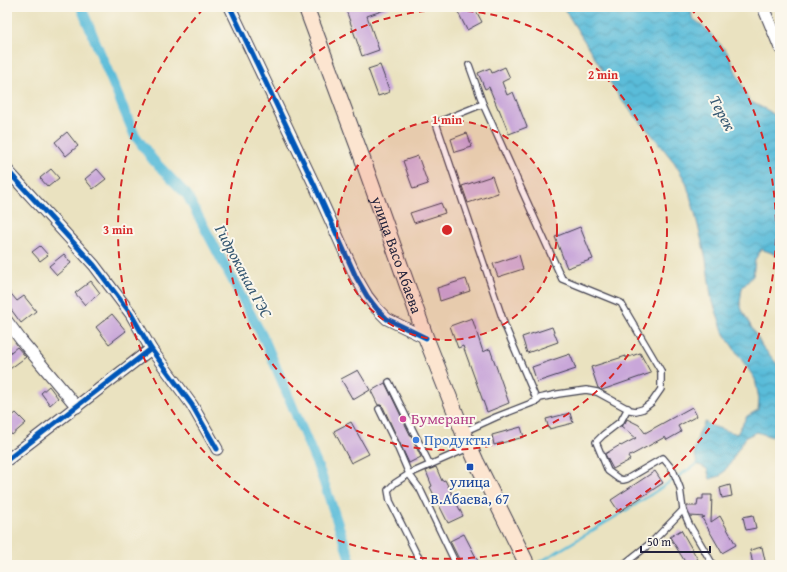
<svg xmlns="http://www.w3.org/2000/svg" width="787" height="572" font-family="'Gentium Book Plus',serif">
  <defs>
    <pattern id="water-waves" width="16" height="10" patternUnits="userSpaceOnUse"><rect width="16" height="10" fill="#5abcd9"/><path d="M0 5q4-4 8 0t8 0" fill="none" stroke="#4a98b1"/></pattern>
  </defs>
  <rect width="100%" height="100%" fill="#fbf7ec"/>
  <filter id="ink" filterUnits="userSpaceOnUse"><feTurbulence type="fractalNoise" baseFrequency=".025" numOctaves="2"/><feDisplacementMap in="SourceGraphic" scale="8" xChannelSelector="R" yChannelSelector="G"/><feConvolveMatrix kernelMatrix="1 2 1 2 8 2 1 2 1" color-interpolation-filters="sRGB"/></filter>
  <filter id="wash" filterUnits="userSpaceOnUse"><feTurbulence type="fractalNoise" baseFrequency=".012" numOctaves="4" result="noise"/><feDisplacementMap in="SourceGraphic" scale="16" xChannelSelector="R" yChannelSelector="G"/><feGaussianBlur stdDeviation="0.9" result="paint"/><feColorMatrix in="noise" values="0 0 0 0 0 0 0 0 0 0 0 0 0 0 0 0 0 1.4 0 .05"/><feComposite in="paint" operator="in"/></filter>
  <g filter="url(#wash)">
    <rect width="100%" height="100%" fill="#eae2c0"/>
    <!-- water -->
    <path fill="url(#water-waves)" stroke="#3e6f8a" d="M563,7h128l1,11 11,8 24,26 22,49 20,10 11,8v139l-8,-5 -11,-4 -6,11 -2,16 -11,12 -2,15 2,7 6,11 14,25 16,19h2v66l-8,6 -15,-5 -11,5 -9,14 -7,13 -10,12 -10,3 -3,-10 -10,-5 -3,-13 5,-18 6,-11 7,4 25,8 10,-18 11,-6 1,-11 -4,-20 -31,-45 -13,-38 -5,-37 -11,-46 -9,-31 -12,-20 -21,-26 -31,-35z"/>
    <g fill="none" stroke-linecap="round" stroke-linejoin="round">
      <!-- stream -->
      <path stroke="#5abcd9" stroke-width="2.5" d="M535,565l100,-60 62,-41"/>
      <!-- canal -->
      <path stroke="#5abcd9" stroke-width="10" d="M81,7l53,127 19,26 34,35 78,146 56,133 31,91"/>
    </g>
    <g id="blocks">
      <!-- building -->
      <g fill="#c9a7d9">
        <path d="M355,7h35v1l-23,8 12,34 -17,6 -16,-46z"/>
        <path d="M467,7h7l8,15 -15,8 -9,-18z"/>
        <path d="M380,65l10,27 -12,4 -10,-27z"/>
        <path d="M505,67l5,11 -8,4 5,13 6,-3 14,35 -18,7 -10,-25h-1l-9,-22 -4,2 -7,-16 12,-5 2,5z"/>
        <path d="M67,132l11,14 -12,10 -11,-14z"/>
        <path d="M467,133l5,14 -17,5 -4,-13z"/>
        <path d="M418,156l10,28 -15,5 -10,-28z"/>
        <path d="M51,169l8,9 -11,9 -8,-9z"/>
        <path d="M97,169l9,10 -13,10 -8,-10z"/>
        <path d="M492,176l6,17 -30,10 -6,-17z"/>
        <path d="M441,203l4,10 -31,10 -4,-10z"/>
        <path d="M580,227l13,32 -26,9 -12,-31z"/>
        <path d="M40,246l8,9 -8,6 -8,-9z"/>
        <path d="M64,254l7,9 -14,12 -8,-9z"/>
        <path d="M519,255l4,14 -25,8 -5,-13z"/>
        <path d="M466,279l4,12 -30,10 -3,-13z"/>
        <path d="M91,281l9,12 -15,12 -10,-12z"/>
        <path d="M7,289l10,12 7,-5 12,15 -15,12 -14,-19z"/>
        <path d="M112,314l14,17 -17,13 -13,-17z"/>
        <path d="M472,318l11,34 7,-3 19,54 -22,9 -24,-66 -5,2 -8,-22z"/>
        <path d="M552,327l6,15 -31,11 -5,-16z"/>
        <path d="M17,347l9,10 -19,14v-16z"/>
        <path d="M640,353l11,20 -49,17 -4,-2 -7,-21 35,-11v2z"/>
        <path d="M570,354l6,15 -39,13 -5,-15z"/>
        <path d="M358,370l12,20 -17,10 -12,-21z"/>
        <path d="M385,383l36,74 -12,6 -26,-56 -2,-2h-3l-7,-14z"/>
        <path d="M49,386l9,12 -8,7 -9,-12z"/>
        <path d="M692,407l5,9 -19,10 3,6 -14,8 -2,-3 -37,20 2,3 -17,9 -8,-15 15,-9 1,1 15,-8 -15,-12 4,-3 2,-4 12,6 6,8z"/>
        <path d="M16,413l10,10 -14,12 -5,-6v-9z"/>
        <path d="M570,413l3,10 -24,6 -3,-10z"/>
        <path d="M351,422l18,32 -18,9 -17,-32z"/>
        <path d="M521,427l3,10 -30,8 -2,-10z"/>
        <path d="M436,467l6,14 3,-1 18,36 -15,7 -18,-36 2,-1 -6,-15z"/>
        <path d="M655,471l8,12 -44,29 -8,-12z"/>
        <path d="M730,485l2,11 -10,2 -2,-10z"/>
        <path d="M703,495h9l-1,27 9,-6 16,29 -14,8 -20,-35 3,-1 -15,-1 -3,-7v-3h10l1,-7h5z"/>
        <path d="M753,515l3,13 -10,2 -3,-13z"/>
        <path d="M681,530l20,35h-14l-17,-28z"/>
        <path d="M464,534l16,31h-18l-12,-24z"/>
        <path d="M762,547l4,18h-13l-3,-15z"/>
      </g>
    </g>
  </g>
  <g filter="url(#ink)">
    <use href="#blocks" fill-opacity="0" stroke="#403f4f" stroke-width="1"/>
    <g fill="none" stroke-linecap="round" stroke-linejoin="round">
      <defs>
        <g id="lane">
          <path d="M483,104l-47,19 69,203 32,75"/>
          <path d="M389,382l41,83"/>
          <path d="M379,409l18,37 12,28 -14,9 -7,7 2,11 27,54 8,10"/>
          <path d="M463,432l33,-15 41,-16 3,-3 18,-4 28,-4 11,2 33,18 6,1 7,-2 9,-7 9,-13v-18l-40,-68 -59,-24 -79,-175 -14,-39"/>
          <path d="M683,510l6,14 24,41"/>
          <path d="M455,562l-35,-73 -11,-15 59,-26"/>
          <path d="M623,565l29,-23 31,-32 -3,-22 -7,-18 -10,-12 -36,21 -4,1 -4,-1 -11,-8 -12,-29 7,-7 18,-14 7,-13"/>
        </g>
        <g id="street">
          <path d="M230,7l84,177 42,93 11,19 10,13 10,10 39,19"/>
          <path d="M763,7l17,41"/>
          <path d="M7,170l87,95 37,49 20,35 41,56 25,44"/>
          <path d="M7,321l14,19 56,67"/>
          <path d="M7,460l144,-111"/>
        </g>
        <g id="secondary">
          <path id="s1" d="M306,7l54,145 66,186 37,94 13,29 49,99 1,5"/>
        </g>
      </defs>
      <!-- lane casing -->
      <use href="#lane" stroke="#403f4f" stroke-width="8"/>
      <!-- street casing -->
      <use href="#street" stroke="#403f4f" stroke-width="13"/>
      <!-- secondary casing -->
      <use href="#secondary" stroke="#403f4f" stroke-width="17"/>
      <!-- lane -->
      <use href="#lane" stroke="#fff" stroke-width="5.5"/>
      <!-- street -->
      <use href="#street" stroke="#fff" stroke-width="11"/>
      <!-- secondary -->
      <use href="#secondary" stroke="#fce5d0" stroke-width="15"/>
      <defs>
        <g id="cycleway">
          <path d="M230,7l84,177 42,93 11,19 10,13 10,10 39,19"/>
          <path d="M7,170l87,95 37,49 20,35 41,56 25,44"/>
          <path d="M7,460l144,-111"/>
        </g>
      </defs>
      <!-- cycleway casing -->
      <use href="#cycleway" stroke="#fbf7ec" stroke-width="8"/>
      <!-- cycleway -->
      <use href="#cycleway" stroke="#0057b8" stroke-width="5"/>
    </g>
  </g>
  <!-- distance rings -->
  <circle cx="447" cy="230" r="110" fill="#d62828" fill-opacity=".12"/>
  <g fill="none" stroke="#d62828" stroke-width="2" stroke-dasharray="7 5">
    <circle cx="447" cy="230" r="110"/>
    <circle cx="447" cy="230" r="220"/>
    <path d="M690 8A329 329 0 1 1 204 8"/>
  </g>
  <!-- markers -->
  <circle fill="#d1479c" stroke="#fbf7ec" stroke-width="1.5" cx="403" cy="419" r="4"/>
  <circle fill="#3f7fe0" stroke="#fbf7ec" stroke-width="1.5" cx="416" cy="440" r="4"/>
  <rect fill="#1a4fb4" stroke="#fbf7ec" stroke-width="1.5" x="466" y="463" width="8" height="8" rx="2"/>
  <g text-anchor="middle" stroke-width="4" stroke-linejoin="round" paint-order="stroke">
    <!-- street labels -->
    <g font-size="15" fill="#22223b" stroke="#fbf7ec">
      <text dy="5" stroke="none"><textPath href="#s1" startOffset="264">улица Васо Абаева</textPath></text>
    </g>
    <!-- hotel labels -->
    <g font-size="15" fill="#b23c85" stroke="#fbf7ec" text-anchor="start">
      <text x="411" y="424">Бумеранг</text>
    </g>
    <!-- shop labels -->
    <g font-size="15" fill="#366cbe" stroke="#fbf7ec" text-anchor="start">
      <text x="424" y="445">Продукты</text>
    </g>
    <!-- transit labels -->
    <g font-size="15" fill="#164399" stroke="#fbf7ec">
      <text x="470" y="487">улица<tspan x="470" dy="17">В.Абаева, 67</tspan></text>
    </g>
    <!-- water labels -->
    <g font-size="16" font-style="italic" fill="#365872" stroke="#fbf7ec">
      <text transform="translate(723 113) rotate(62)" y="6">Терек</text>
      <text transform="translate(244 271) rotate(62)" y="6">Гидроканал ГЭС</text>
    </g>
  </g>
  <circle cx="447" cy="230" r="6" fill="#d62828" stroke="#fbf7ec" stroke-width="2"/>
  <g font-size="12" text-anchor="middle" font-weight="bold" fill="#d62828" stroke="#fbf7ec" stroke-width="4" stroke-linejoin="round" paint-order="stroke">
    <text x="603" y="79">2 min</text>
    <text x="447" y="124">1 min</text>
    <text x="118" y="234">3 min</text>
  </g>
  <!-- margin -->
  <rect width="787" height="572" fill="none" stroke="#fbf7ec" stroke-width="24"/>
  <!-- scale -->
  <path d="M641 546v6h69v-6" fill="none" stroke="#22223b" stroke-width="2"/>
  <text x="647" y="546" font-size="12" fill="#22223b" stroke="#fbf7ec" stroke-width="3" paint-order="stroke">50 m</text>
</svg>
